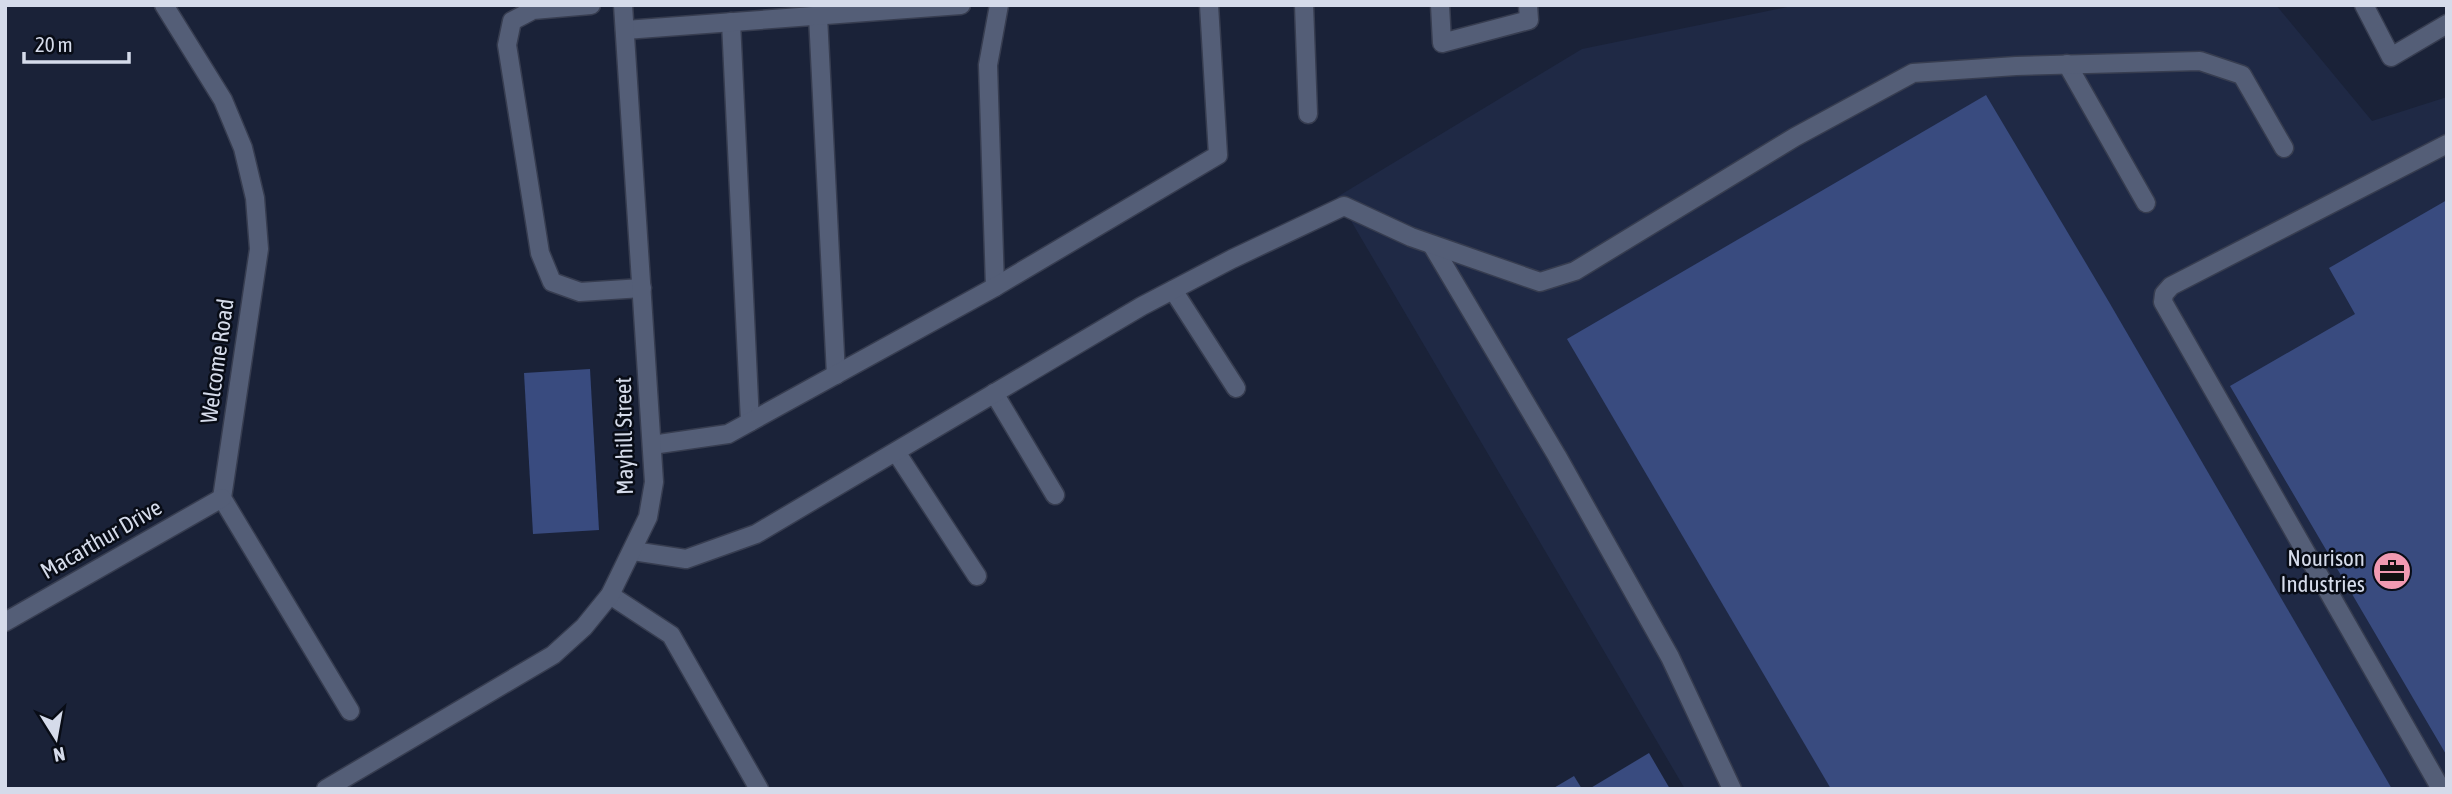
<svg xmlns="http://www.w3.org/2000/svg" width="2452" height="794" font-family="'Asap Condensed',sans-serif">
  <rect width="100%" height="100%" fill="#1a2238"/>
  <!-- built -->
  <path fill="#1f2945" d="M1797,5h479l96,116 75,-24v692h-762l-348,-592 245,-148z"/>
  <!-- building -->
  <g fill="#394b7f">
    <path d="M1986,95l123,207 283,487h-561l-264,-450z"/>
    <path d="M2447,200v556l-217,-370 125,-72 -26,-46z"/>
    <path d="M590,369l9,161 -66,4 -9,-161z"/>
    <path d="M1649,753l21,36h-81z"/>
    <path d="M1574,776l8,13h-30z"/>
  </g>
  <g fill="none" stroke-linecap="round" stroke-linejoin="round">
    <defs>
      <g id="lane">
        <path d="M591,5l-58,5 -21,11 -5,24 33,208 12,29 28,10 62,-4"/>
        <path d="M1304,5l4,109"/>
        <path d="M1440,5l2,38 87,-23 -1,-15"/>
        <path d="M2364,5l27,52 56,-33"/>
        <path d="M818,16l18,359"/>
        <path d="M731,22l19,400"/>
        <path d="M625,30l336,-25"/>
        <path d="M2067,64l79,139"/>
        <path d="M1432,245l125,211 113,201 62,132"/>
        <path d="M995,287l-7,-222 11,-60"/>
        <path d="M1173,290l63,98"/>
        <path d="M994,393l61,102"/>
        <path d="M652,445l76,-11 267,-147 223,-132 -9,-150"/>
        <path d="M896,452l81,124"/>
        <path d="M633,551l53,8 70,-25 386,-228 90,-47 112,-53 67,31 129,45 35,-11 220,-134 118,-64 103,-7 184,-5 42,14 42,73"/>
        <path d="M610,595l61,40 88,154"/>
        <path d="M2441,789l-278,-487 1,-8 7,-8 276,-142"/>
      </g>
      <g id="street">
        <path d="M164,5l59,95 20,48 12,50 4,51 -37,249 128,213"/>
        <path d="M5,622l217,-124"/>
        <path d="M326,789l227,-134 31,-28 26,-32 38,-78 6,-35 -31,-477"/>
      </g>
    </defs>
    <!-- lane casing -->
    <use href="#lane" stroke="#373d50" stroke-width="21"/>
    <!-- street casing -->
    <use href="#street" stroke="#373d50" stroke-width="21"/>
    <!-- lane -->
    <use href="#lane" stroke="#545e77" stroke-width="18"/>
    <!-- street -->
    <use href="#street" stroke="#545e77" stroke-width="18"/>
  </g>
  <!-- icons -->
  <defs>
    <symbol id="office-disc" viewBox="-11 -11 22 22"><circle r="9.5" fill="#f19ab2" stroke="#080c16"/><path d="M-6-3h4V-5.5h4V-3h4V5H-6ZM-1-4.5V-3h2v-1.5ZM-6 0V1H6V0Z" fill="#111"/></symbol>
  </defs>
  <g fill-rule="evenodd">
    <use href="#office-disc" x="2370" y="549" width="44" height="44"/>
  </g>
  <g text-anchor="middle" stroke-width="5" stroke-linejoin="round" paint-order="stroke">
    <!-- street labels -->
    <g font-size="23" fill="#d5dbea" stroke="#080c16">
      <text transform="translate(217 361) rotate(-82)" y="8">Welcome Road</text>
      <text transform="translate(624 436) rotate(-91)" y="8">Mayhill Street</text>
      <text transform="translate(101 539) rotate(-30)" y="8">Macarthur Drive</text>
    </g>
    <!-- poi labels -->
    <g font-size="23" fill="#d5dbea" stroke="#080c16" text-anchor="end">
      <text x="2365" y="566">Nourison<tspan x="2365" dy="26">Industries</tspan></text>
    </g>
  </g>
  <!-- border -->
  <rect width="2452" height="794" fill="none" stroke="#d5dbea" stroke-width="14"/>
  <!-- north arrow -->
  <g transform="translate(56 738) rotate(169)" stroke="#080c16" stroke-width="5" paint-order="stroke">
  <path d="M0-5L12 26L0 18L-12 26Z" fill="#d5dbea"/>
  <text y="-10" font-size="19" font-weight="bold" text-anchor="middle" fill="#d5dbea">N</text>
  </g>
  <!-- scale -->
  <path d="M24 52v10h105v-10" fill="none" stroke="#d5dbea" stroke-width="3.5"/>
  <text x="35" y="52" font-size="21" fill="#d5dbea" stroke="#080c16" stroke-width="5" paint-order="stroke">20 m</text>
</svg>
